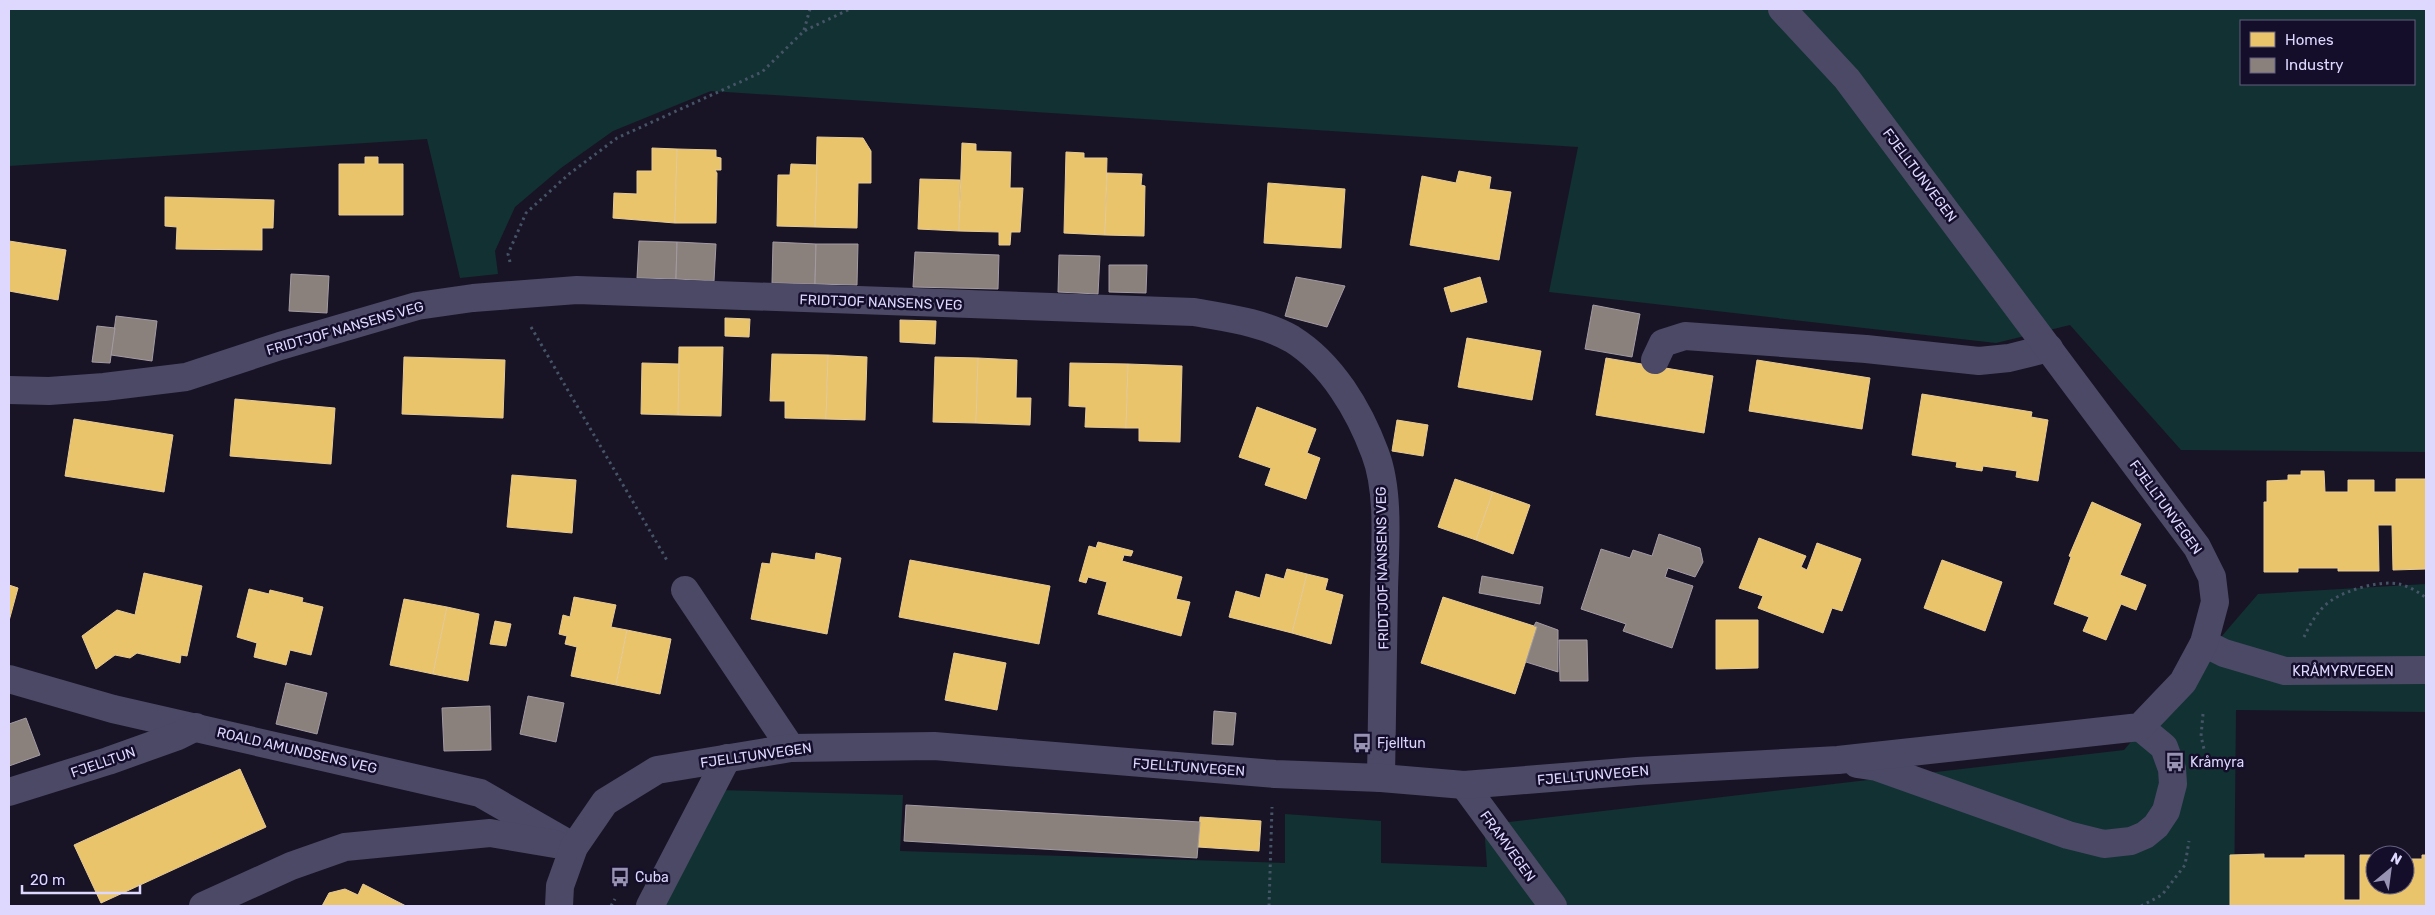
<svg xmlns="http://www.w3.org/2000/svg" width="2435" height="915" font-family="Rubik,sans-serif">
  <rect width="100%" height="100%" fill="#181425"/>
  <!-- green -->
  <g fill="#123133" fill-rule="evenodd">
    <path d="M9,9h2417v443l-245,-2 -111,-125 -74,18 -447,-51 29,-145 -867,-56 -98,40 -52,37 -46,39 -20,44 3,23 -38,4 -33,-139 -418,27zM2241,21h173v63h-173z"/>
    <path d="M2426,584v128l-190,-2 -2,196h-1578l63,-116 184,5 -3,56 385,12v-49l96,7v42l106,4 -3,-42 640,-75 134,-156z"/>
  </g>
  <!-- homes -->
  <g fill="#e9c46a" stroke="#e6ca97">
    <path d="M817,137l46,1 8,13v32h-13l-1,45 -42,-1z"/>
    <path d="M962,143l14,1v7l35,1 -1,36h13l-3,44h-9l-1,13h-11v-13l-40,-1z"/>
    <path d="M652,148l25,1 -2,74 -62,-5 1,-25 23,1v-23h15z"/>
    <path d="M677,149l39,1v7l5,1v12h-6l2,3 -1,50h-41z"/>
    <path d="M1066,152l18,1v5h23l-2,77 -41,-2z"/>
    <path d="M365,157h13v7h25v51h-64v-51h26z"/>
    <path d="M791,164l26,1 -2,62 -38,-1 1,-51h12z"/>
    <path d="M1459,171l32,6 -2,12 22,3 -12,68 -89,-15 12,-69 34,7z"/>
    <path d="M1107,173l35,1 -1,11 4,1 -1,50 -39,-1z"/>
    <path d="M920,179l40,1 -1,51 -41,-2z"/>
    <path d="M1268,183l77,6 -4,59 -77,-5z"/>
    <path d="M165,197l109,3 -1,28h-11v22l-86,-1 1,-22 -12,-1z"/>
    <path d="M9,241l57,9 -8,50 -49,-9z"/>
    <path d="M1480,277l7,25 -36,10 -7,-24z"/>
    <path d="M725,318l25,1 -1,18 -24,-1z"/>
    <path d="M900,320l36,1 -1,23 -35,-2z"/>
    <path d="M1467,338l74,13 -9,49 -74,-13z"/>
    <path d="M679,347h44l-2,69 -43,-1z"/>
    <path d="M772,354l56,1 -2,64 -41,-1v-17h-15z"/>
    <path d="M828,355l39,2 -2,63 -39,-1z"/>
    <path d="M404,357l101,3 -2,58 -101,-4z"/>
    <path d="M935,357l43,1 -2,65 -43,-1z"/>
    <path d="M978,358l39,2 -1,38h15l-1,27 -54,-2z"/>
    <path d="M1606,358l107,18 -9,57 -108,-18z"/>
    <path d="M1757,360l113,18 -8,51 -113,-18z"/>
    <path d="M642,363l37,1 -1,51 -37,-1z"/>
    <path d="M1070,363l58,1 -2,64 -41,-1 1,-20 -17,-1z"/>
    <path d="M1128,364l54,2 -2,76 -41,-1v-13h-13z"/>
    <path d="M1922,394l110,18 -1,5 17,3 -10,61 -22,-4 1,-6 -34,-5 -1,5 -26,-4 1,-5 -45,-7z"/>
    <path d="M235,399l100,9 -4,56 -101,-8z"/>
    <path d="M1257,407l59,22 -9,24 13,5 -14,41 -41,-14 6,-17 -32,-11z"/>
    <path d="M74,419l99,16 -9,57 -99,-16z"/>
    <path d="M1397,420l31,5 -5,31 -31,-5z"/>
    <path d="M2301,471h23l1,21h23v-12h26v12h22v-13h30v90l-33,1 -1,-45h-14l1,46h-41v-3h-40v4h-34v-70h3v-21l21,-1v-5h13z"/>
    <path d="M512,475l64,5 -4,53 -65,-6z"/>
    <path d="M1455,479l38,13 -17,48 -38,-13z"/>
    <path d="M1493,492l37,13 -17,49 -37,-14z"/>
    <path d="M2092,502l49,22 -21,51 26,10 -10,25 -15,-6 -15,36 -23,-9 6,-14 -35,-13 17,-47 -2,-1z"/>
    <path d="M1759,538l47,18 -5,11 6,3 10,-27 44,16 -19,52 -10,-3 -9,25 -65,-25 5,-12 -24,-8z"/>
    <path d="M1098,542l35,9 -2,5 -7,-1 -2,6 60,16 -6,22 14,3 -9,34 -83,-22 9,-32 -19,-5 -2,6 -7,-2 10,-35 7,2z"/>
    <path d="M772,553l43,7 1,-7 25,5 -14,76 -76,-15 11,-56 8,1z"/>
    <path d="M910,560l140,26 -11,58 -140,-27z"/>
    <path d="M1942,560l60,22 -17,49 -61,-23z"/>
    <path d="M1287,569l20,5 -15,59 -63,-16 7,-26 24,7 6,-24 18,5z"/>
    <path d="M144,573l58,13 -15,70 -6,-1 -1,8 -43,-10 -7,5 -15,-3 -19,14 -14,-33 35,-26 18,5z"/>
    <path d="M1307,574l21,5 -3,11 18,5 -12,49 -39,-11z"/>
    <path d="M9,585l9,3 -9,33z"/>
    <path d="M249,589l20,5 1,-4 33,8 -1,4 21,5 -12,48 -21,-5 -4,15 -32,-8 3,-14 -20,-6z"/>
    <path d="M574,597l42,8 -5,22 16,3 -11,55 -45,-9 6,-29 -12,-3 2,-8 -8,-2 4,-19 7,2z"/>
    <path d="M1443,597l94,30 -22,67 -94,-31z"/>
    <path d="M404,599l43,8 -14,67 -43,-9z"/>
    <path d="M447,607l32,7 -11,67 -35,-7z"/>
    <path d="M1716,620h42v48l-42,1z"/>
    <path d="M495,621l16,3 -5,22 -16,-2z"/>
    <path d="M627,630l44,9 -11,55 -44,-9z"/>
    <path d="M954,653l52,10 -9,47 -52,-10z"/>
    <path d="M240,769l26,58 -165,76 -27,-58z"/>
    <path d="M1200,817l61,4 -2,30 -61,-4z"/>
    <path d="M2264,854v4h41v-3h39v45h16v-45h32h-17v30h30v-26h17v-4h4v51h-196v-51z"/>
    <path d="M363,884l43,22h-84l7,-13 16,-4 13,6z"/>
  </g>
  <!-- industry -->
  <g fill="#8a817c" stroke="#a39ba3">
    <path d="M639,241l38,1 -1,37 -39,-1z"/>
    <path d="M677,242l39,2 -2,37 -38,-2z"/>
    <path d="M773,242l43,2 -1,40 -43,-1z"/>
    <path d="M816,244h42l-1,41 -42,-1z"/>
    <path d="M915,252l84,3 -1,34 -85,-2z"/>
    <path d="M1059,255l41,1 -2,38 -40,-2z"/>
    <path d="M1109,265h38l-1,28 -37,-1z"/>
    <path d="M291,274l38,2 -2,37 -38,-2z"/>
    <path d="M1296,277l49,9 -18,41 -42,-11z"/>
    <path d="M1593,305l47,9 -8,43 -47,-8z"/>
    <path d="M116,316l41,5 -5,40 -41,-6z"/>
    <path d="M97,326l18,2 -5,35 -18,-1z"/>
    <path d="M1659,534l41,14 3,14 -8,15 -27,-9 -3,9 28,9 -21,62 -49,-17 3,-7 -45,-15 20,-60 29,9 3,-8 19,6z"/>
    <path d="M1482,576l61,11 -3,17 -61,-11z"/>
    <path d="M1536,622l22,8v42l-32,-10 11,-35 -3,-1z"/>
    <path d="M1559,640h28l1,41h-28z"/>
    <path d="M286,683l41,10 -10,41 -41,-10z"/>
    <path d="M528,696l36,7 -8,39 -36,-8z"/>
    <path d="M490,706l1,44 -47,1 -2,-43z"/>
    <path d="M1214,711l22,2 -3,32 -21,-1z"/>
    <path d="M26,718l14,37 -31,11v-42z"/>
    <path d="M906,805l294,17 -3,36 -293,-17z"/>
  </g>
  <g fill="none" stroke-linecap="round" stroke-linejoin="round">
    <!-- path -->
    <g stroke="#455466" stroke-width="3" stroke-dasharray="2.5 4" stroke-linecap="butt">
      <path d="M804,30l6,-21"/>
      <path d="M510,262l-2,-8 18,-41 43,-39 48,-36 145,-66 42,-41 46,-22"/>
      <path d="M531,327l137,235"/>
      <path d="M2304,637c6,-13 15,-29 28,-37 15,-10 48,-20 67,-16 9,2 20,8 27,14"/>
      <path d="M2203,714l-2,22 3,13"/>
      <path d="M611,906l4,-7"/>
      <path d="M1269,906l3,-99"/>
      <path d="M2141,906l21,-11 23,-30 4,-24"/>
    </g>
    <!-- minor -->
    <g stroke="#4b4966" stroke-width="28">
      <path d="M1655,360l8,-17 22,-7 181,13 113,12 30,-3 40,-10"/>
      <path d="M9,390l40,1 55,-4 82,-10 94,-31 137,-40 56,-8 104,-8 617,22c33,6 68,10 98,27 40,25 67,71 83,114 15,39 10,94 9,136 -1,63 -2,126 -3,189"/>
      <path d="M685,590l106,158"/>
      <path d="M2204,643l20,10 61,18 141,-1"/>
      <path d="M9,679l104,30 367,84 94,54"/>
      <path d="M1857,764l20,3 191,68 36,9 27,-3 14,-6 11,-9 10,-15 7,-27 -1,-15 -8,-22 -24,-20"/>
      <path d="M1464,785l89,121"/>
      <path d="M9,792l99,-31 70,-25 18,-9"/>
      <path d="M203,906l88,-40 54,-19 145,-14 65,11"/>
      <path d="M559,906l1,-20 14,-39 31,-45 52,-32 134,-22 143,-2 341,28 106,4 83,7 173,-14 201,-11 302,-33 43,-45 21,-39 11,-41 -3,-25 -15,-30 -350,-468 -65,-70"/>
      <path d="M650,906l77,-148"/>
    </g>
  </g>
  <!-- icons -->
  <defs>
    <symbol id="bus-bare" viewBox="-9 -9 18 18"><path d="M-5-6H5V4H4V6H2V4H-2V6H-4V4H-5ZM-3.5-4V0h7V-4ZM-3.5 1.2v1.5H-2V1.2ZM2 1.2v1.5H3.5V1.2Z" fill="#9993b3" stroke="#140e2b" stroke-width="2.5" paint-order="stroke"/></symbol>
  </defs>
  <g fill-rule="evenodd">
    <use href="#bus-bare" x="1348" y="729" width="28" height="28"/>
    <use href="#bus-bare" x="2161" y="748" width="28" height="28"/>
    <use href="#bus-bare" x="606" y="863" width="28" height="28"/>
  </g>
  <g text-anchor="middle" stroke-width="5" stroke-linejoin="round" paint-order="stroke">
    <!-- street labels -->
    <g font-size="14" fill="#ded8ff" stroke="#140e2b">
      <text transform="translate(1920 175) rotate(53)" y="5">FJELLTUNVEGEN</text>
      <text transform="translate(881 302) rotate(2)" y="5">FRIDTJOF NANSENS VEG</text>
      <text transform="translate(345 328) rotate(-16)" y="5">FRIDTJOF NANSENS VEG</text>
      <text transform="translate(2166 507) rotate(54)" y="5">FJELLTUNVEGEN</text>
      <text transform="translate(1382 568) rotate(-91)" y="5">FRIDTJOF NANSENS VEG</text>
      <text x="2343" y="676">KRÅMYRVEGEN</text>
      <text transform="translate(297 750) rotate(13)" y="5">ROALD AMUNDSENS VEG</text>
      <text transform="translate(756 755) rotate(-8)" y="5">FJELLTUNVEGEN</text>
      <text transform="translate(103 762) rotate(-19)" y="5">FJELLTUN</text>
      <text transform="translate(1189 767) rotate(4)" y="5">FJELLTUNVEGEN</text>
      <text transform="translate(1593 775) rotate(-5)" y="5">FJELLTUNVEGEN</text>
      <text transform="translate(1508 846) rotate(54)" y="5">FRAMVEGEN</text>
    </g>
    <!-- poi labels -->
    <g font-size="14" fill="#ded8ff" stroke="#140e2b" text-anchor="start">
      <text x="1377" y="748">Fjelltun</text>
      <text x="2190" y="767">Kråmyra</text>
      <text x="635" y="882">Cuba</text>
    </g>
  </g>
  <!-- border -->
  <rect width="2435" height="915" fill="none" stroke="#ded8ff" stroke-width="20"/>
  <!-- legend -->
  <rect x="2240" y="20" width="175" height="65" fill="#140e2b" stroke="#655f80"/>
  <rect x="2250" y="32" width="25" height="15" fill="#e9c46a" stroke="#655f80"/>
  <text x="2285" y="45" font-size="15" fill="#ded8ff">Homes</text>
  <rect x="2250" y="58" width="25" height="15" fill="#8a817c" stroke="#655f80"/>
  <text x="2285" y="70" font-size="15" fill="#ded8ff">Industry</text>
  <!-- north arrow -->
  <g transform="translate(2390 870) rotate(29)"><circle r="24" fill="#140e2b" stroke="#655f80"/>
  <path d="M0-4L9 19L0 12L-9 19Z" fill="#9993b3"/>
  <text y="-8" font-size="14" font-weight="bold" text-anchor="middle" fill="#ded8ff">N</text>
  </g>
  <!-- scale -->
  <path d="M22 885v8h118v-8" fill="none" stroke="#ded8ff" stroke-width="2.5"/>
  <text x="30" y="885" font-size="15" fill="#ded8ff" stroke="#140e2b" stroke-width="4" paint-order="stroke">20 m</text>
</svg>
